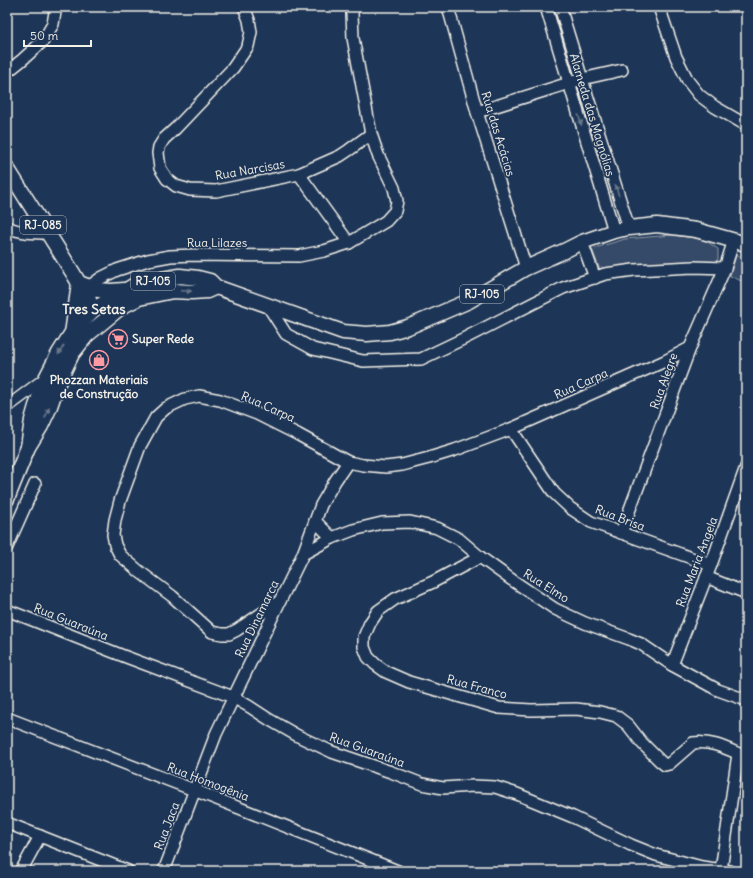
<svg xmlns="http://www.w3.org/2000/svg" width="753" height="878" font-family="Delius,sans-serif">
  <rect width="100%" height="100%" fill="#1d3557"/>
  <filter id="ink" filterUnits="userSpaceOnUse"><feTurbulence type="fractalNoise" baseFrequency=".025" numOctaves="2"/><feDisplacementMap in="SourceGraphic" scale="8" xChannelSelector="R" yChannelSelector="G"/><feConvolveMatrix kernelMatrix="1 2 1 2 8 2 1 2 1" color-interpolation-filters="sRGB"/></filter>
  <g filter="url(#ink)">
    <!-- green -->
    <g fill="#354a67" stroke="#949ea8">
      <path d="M672,235l31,4 15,10v10l-4,6 -114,5 -8,-21 33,-10z"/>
      <path d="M736,255l10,3v25l-16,-7z"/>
    </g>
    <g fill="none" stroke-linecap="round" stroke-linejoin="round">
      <defs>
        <g id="minor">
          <path d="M244,7l5,13 2,12 -3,14 -15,22 -57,60 -12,11 -5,8 -1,6 2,15 7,11 9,7 14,4 26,1 83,-17 41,-18 9,-6 22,-16"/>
          <path d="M448,7l29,105 49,156"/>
          <path d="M546,7l68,224"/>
          <path d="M560,7l22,72 47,149"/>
          <path d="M659,7l17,50 12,24 11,14 16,12 31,18"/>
          <path d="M7,72l15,-12 21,-19 10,-17 2,-12 -2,-5"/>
          <path d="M477,112l105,-33 40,-9"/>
          <path d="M299,174l50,69"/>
          <path d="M7,227c13,6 27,6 41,6"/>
          <path d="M582,242l13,36"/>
          <path d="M90,286l11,-8 16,-8 31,-10 22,-4 24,-1 105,1 25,-5 25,-8 37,-22 9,-10 2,-10 -3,-13 -16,-33 -7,-21 -18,-96 -1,-25 2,-6"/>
          <path d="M268,306l18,28 27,15 50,12 58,-2 44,-21 98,-50 42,-14 29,-4 59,-3 32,1"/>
          <path d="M7,407l39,-29"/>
          <path d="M511,429l43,64 16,15 21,14 120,43"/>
          <path d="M315,521l17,17"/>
          <path d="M621,533l69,-185 35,-80 9,-28"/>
          <path d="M7,547l28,-63"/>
          <path d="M303,554l29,-16 21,-8 29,-7 28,-1 27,6 22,11 21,18 32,23 43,29 30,14 44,16 12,5 31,21 46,25 28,10"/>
          <path d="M480,557l-47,25 -38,17 -17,12 -8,12 -6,14v10l4,10 7,7 11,8 23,10 90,26 32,2 45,-1 24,3 16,4 12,9 14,18 18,18 5,4 4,-1 24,-21c19,-3 36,7 53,14"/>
          <path d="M706,577l40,16"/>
          <path d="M280,601l-43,29 -8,4h-7l-10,-2 -40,-36 -32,-24 -20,-17 -5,-10 -2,-10 2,-15 5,-19 20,-55 16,-29 10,-9 19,-9 14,-3 21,4 37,14 40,20 51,28 15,3 23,2 16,-2 27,-7 26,-8 56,-21 154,-68 25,-13"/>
          <path d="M7,610l119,47 107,40 17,10 20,13 28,16 34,16 59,20 31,12 21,4 30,-2 22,1 22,7 56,23 58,28 25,10 46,12 28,4"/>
          <path d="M672,665l39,-100 35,-98"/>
          <path d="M7,718l187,72 204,81"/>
          <path d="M7,823l121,48"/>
          <path d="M721,870l17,-116"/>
          <path d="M21,871l19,-35"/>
          <path d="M164,871l52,-137 64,-133 23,-47 18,-49 14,-24 13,-19"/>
        </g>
        <g id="major">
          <path d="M7,168l66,105 21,36"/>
          <path d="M79,283l19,7 13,1 13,-1"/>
          <path d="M72,334l7,-51"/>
          <path d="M28,447l4,-27 4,-14 10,-28 13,-25 12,-19 23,-25 39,-23 17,-5 30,-5 18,2 12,3 6,6 127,45 24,2 23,-2 18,-5 61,-26 57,-33 38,-17 18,-9 32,-11 15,-3 28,-3 39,5 50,14"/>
          <path d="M7,499l21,-52 13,-21 8,-17 9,-26 14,-29 15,-19 34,-28 18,-9 34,-7 19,1 15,-1 9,-4"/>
        </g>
      </defs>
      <!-- minor casing -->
      <use href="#minor" stroke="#f4f1e8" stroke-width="14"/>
      <!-- major casing -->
      <use href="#major" stroke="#f4f1e8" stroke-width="17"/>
      <!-- minor -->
      <use href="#minor" stroke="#1d3557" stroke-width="11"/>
      <!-- major -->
      <use href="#major" stroke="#1d3557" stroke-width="14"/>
    </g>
    <!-- one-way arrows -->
    <defs><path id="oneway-solid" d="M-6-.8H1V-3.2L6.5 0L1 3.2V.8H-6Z"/></defs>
    <g fill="#68778a">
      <use href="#oneway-solid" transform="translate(580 120) rotate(73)"/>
      <use href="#oneway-solid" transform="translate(617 190) rotate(-108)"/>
      <use href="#oneway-solid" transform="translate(186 291) rotate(3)"/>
      <use href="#oneway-solid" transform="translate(61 350) rotate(122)"/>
      <use href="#oneway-solid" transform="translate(47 413) rotate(-67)"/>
    </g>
  </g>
  <!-- icons -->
  <defs>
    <symbol id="supermarket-ring" viewBox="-11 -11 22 22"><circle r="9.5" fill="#1d3557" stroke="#ff9aa2" stroke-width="1.5"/><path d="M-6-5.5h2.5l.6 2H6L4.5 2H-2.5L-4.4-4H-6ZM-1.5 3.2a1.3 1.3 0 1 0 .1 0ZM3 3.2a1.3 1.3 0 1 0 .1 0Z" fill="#ff9aa2"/></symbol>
    <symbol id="shop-ring" viewBox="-11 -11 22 22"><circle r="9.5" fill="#1d3557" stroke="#ff9aa2" stroke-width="1.5"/><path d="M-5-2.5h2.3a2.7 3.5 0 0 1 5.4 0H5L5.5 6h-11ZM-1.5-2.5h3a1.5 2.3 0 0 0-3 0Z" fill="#ff9aa2"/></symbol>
  </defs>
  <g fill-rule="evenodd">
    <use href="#supermarket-ring" x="107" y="328" width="22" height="22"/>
    <use href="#shop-ring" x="88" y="349" width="22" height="22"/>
  </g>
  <g text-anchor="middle" stroke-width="3.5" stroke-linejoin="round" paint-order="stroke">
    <!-- shield labels -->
    <g fill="#1d3557" stroke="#b4b9bc" stroke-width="1">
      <rect x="20" y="216" width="46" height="18" rx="3"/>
      <rect x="131" y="272" width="44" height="18" rx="3"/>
      <rect x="460" y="285" width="44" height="18" rx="3"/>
    </g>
    <g font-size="11" font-weight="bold" fill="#f4f1e8">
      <text x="43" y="229">RJ-085</text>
      <text x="153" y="285">RJ-105</text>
      <text x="482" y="298">RJ-105</text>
    </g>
    <!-- street labels -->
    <g font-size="12" fill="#f4f1e8" stroke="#1d3557">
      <text transform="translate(592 115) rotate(73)" y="4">Alameda das Magnólias</text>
      <text transform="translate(498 134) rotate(73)" y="4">Rua das Acácias</text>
      <text transform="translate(250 170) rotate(-10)" y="4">Rua Narcisas</text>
      <text x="217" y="247">Rua Lilazes</text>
      <text transform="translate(664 381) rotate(-70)" y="4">Rua Alegre</text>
      <text transform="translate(581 384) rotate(-24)" y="4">Rua Carpa</text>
      <text transform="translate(268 407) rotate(24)" y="4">Rua Carpa</text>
      <text transform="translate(620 518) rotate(21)" y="4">Rua Brisa</text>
      <text transform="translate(697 562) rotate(-69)" y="4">Rua Maria Angela</text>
      <text transform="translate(546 586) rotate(32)" y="4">Rua Elmo</text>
      <text transform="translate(257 619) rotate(-64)" y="4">Rua Dinamarca</text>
      <text transform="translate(71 622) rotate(22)" y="4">Rua Guaraúna</text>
      <text transform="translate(477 687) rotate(15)" y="4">Rua Franco</text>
      <text transform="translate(367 750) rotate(20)" y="4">Rua Guaraúna</text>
      <text transform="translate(208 782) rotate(21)" y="4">Rua Homogênia</text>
      <text transform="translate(167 826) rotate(-69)" y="4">Rua Jaca</text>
    </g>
    <!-- poi labels -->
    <g font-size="12" font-weight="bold" fill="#f4f1e8" stroke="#1d3557" text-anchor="start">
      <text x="132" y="343">Super Rede</text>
      <text x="99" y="384" text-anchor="middle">Phozzan Materiais<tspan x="99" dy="14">de Construção</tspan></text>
    </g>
    <!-- quarter labels -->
    <g font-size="14" font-weight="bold" fill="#f4f1e8" stroke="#1d3557">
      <text x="94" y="314">Tres Setas</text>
    </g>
  </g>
  <!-- margin -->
  <rect width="753" height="878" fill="none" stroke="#1d3557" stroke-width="24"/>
  <rect x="12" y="12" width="729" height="854" fill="none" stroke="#f4f1e8" stroke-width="1.5" filter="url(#ink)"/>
  <!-- scale -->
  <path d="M24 40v6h67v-6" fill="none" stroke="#f4f1e8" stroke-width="2"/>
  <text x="30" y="40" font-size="12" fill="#f4f1e8" stroke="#1d3557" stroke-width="3" paint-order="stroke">50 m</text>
</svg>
